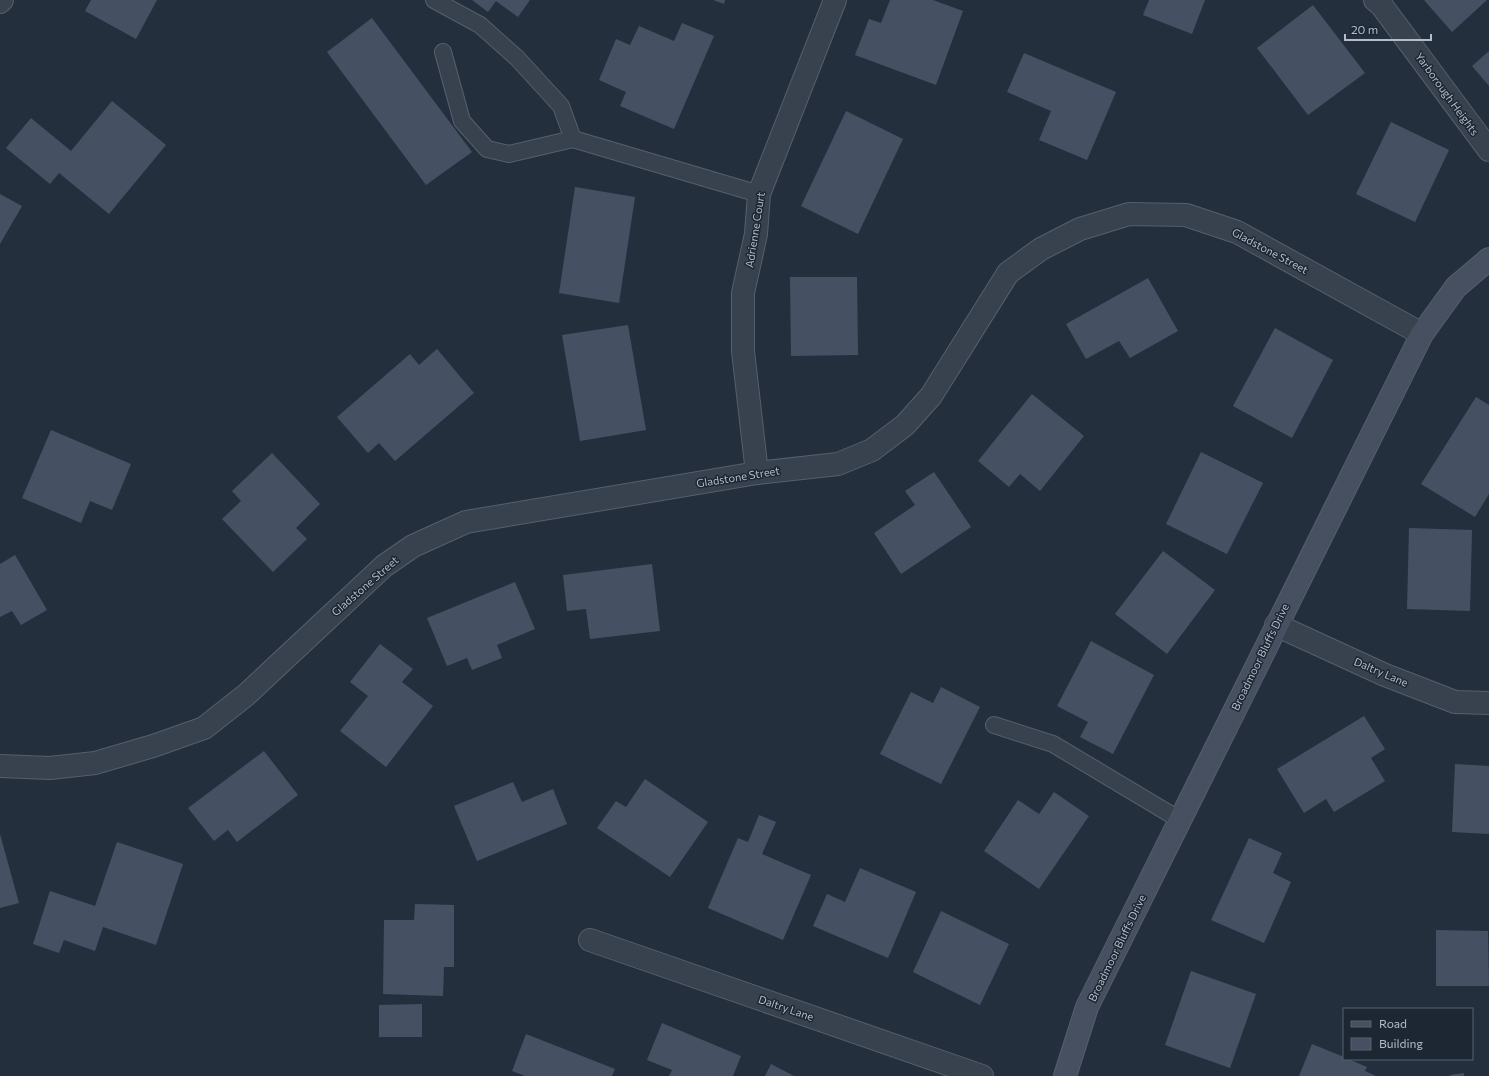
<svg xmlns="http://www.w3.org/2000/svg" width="1489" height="1076" font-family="Commissioner,sans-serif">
  <rect width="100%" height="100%" fill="#242f3e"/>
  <!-- building -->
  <g fill="#455162">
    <path d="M91,0h66l-21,39 -51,-28z"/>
    <path d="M472,0h58l-12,17 -22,-16 -8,11z"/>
    <path d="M713,0h12l-1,4z"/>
    <path d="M890,0h43l30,11 -27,74 -81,-30 14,-36 12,4z"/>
    <path d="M1149,0h56l-13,34 -49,-19z"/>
    <path d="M1424,0h63l-35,32z"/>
    <path d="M1313,5l52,68 -57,42 -51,-67z"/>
    <path d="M372,18l100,134 -46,33 -99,-133z"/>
    <path d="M682,23l32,13 -40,93 -54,-23 6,-14 -27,-12 17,-41 14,6 9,-19 35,15z"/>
    <path d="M1489,51v35l-17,-20z"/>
    <path d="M1024,53l92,39 -29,68 -48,-20 12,-29 -44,-19z"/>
    <path d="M112,101l54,44 -57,69 -50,-41 -9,11 -44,-36 25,-30 40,33z"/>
    <path d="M846,111l57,28 -45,95 -57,-28z"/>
    <path d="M1391,122l58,28 -34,72 -59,-28z"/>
    <path d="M575,187l60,10 -16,106 -60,-10z"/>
    <path d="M0,194l22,12 -22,38z"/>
    <path d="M790,277h67l1,78 -67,1z"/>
    <path d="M1148,278l30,53 -48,27 -11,-17 -33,18 -20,-35z"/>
    <path d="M628,325l18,105 -66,11 -18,-106z"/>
    <path d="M1275,328l58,32 -41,78 -59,-32z"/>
    <path d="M437,349l37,44 -79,68 -16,-18 -11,10 -31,-36 73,-63 9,11z"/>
    <path d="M1032,394l52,42 -44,55 -20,-17 -11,13 -31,-26z"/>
    <path d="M1476,397l13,8v89l-14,23 -54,-33z"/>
    <path d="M51,430l80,34 -19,46 -22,-9 -9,22 -59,-25z"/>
    <path d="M1201,452l62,31 -36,71 -61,-30z"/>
    <path d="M272,453l48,51 -24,24 11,11 -34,33 -51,-53 19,-18 -9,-10z"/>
    <path d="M934,472l37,55 -70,47 -27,-41 41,-28 -10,-14z"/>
    <path d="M1409,528l63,2 -2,81 -63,-2z"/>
    <path d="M1163,551l52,39 -48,64 -52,-40z"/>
    <path d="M15,555l32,55 -26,15 -9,-14 -12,6v-53z"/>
    <path d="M652,564l8,67 -70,8 -4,-30 -19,2 -4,-36z"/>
    <path d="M515,582l20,47 -38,16 5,13 -30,12 -5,-12 -20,8 -20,-48z"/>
    <path d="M1091,641l63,34 -41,79 -33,-17 8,-15 -31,-16z"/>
    <path d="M380,644l33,25 -11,13 31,24 -47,61 -46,-36 28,-35 -18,-14z"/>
    <path d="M941,687l39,20 -39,77 -61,-30 31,-62 22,11z"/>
    <path d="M1364,716l21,33 -14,9 14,23 -51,31 -8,-13 -22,14 -27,-44z"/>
    <path d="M264,751l34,44 -61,47 -9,-12 -14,11 -26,-33z"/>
    <path d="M1455,764l34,2v68l-37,-2z"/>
    <path d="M645,779l63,43 -38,55 -73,-49 19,-27 10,6z"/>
    <path d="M513,782l9,20 31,-13 14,35 -90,37 -23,-55z"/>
    <path d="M1054,792l35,24 -50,73 -55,-38 34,-51 21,14z"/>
    <path d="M759,815l17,7 -14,32 49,21 -28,65 -75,-32 30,-70 10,4z"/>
    <path d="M0,834l19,69 -19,5z"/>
    <path d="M1249,838l33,15 -9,20 18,9 -27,61 -53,-23z"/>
    <path d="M117,842l66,22 -27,81 -53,-18 -8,24 -31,-11 -5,13 -26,-9 17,-53 45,15z"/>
    <path d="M860,868l56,24 -28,66 -75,-32 14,-32 18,8z"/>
    <path d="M415,904l39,1v62h-10l-1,29 -60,-2 1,-74h30z"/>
    <path d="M941,911l68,33 -29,61 -67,-33z"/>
    <path d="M1436,930l52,1 1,55h-53z"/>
    <path d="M1191,971l65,23 -26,74 -65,-23z"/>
    <path d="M422,1004v33h-43v-32z"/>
    <path d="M662,1023l79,33 -8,20h-64l3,-6 -25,-10z"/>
    <path d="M526,1034l89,35 -3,7h-87l-13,-5z"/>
    <path d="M1312,1044l32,13v2h4l19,8 -2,4 11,5h-77z"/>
    <path d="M771,1064l23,12h-29z"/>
    <path d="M1464,1073v3h-14v-1z"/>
  </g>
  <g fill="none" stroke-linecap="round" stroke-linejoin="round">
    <defs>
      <g id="lane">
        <path d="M434,0l46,25 37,33 44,48 12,33 186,55"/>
        <path d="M443,52l19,69 25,28 22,5 64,-15"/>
        <path d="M994,725l59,19 127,76"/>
      </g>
      <g id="street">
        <path d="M1375,0l7,6 107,144"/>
        <path d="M0,2l2,-2"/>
        <path d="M757,473l-14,-122v-58l13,-59 3,-40 76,-194"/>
        <path d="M1276,625l109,50 70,27 34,1"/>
        <path d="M0,766l50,2 45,-5 58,-17 51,-18 42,-33 138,-129 29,-20 53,-24 291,-49 81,-9 34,-14 33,-25 26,-29 77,-123 33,-24 39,-20 49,-15 57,1 51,17 185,102"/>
        <path d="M590,940l392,136"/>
      </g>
      <path id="secondary" d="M1065,1076l22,-69 335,-673 34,-47 33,-28"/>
    </defs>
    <!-- lane casing -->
    <use href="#lane" stroke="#565f6c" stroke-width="18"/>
    <!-- street casing -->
    <use href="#street" stroke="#565f6c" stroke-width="24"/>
    <!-- secondary casing -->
    <use href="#secondary" stroke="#565f6c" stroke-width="24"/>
    <!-- lane -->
    <use href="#lane" stroke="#38414e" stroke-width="16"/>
    <!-- street -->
    <use href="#street" stroke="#38414e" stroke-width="22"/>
    <!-- secondary -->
    <use href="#secondary" stroke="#465061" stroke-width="22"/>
  </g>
  <g text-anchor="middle" stroke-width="3" stroke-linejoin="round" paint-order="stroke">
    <!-- street labels -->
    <g font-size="11" fill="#b4bcc9" stroke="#1d2633">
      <text transform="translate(1447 94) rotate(54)" y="4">Yarborough Heights</text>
      <text transform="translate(755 230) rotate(-81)" y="4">Adrienne Court</text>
      <text transform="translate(1270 251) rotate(28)" y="4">Gladstone Street</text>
      <text transform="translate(738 477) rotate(-9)" y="4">Gladstone Street</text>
      <text transform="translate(365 586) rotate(-41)" y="4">Gladstone Street</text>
      <text transform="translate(1260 657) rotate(-64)" y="4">Broadmoor Bluffs Drive</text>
      <text transform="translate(1381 672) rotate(23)" y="4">Daltry Lane</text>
      <text transform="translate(1117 948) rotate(-64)" y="4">Broadmoor Bluffs Drive</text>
      <text transform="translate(786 1008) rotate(19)" y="4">Daltry Lane</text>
    </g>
  </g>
  <!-- legend -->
  <rect x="1343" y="1008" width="130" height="52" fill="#1d2633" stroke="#59626f"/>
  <rect x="1351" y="1021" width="20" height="6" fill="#465061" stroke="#59626f"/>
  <text x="1379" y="1028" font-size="12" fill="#b4bcc9">Road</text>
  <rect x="1351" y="1038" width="20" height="12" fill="#455162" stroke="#59626f"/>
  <text x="1379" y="1048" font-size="12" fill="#b4bcc9">Building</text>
  <!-- scale -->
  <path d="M1345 34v6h86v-6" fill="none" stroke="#b4bcc9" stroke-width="2"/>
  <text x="1351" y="34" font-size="12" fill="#b4bcc9" stroke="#1d2633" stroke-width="3" paint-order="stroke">20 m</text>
</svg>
